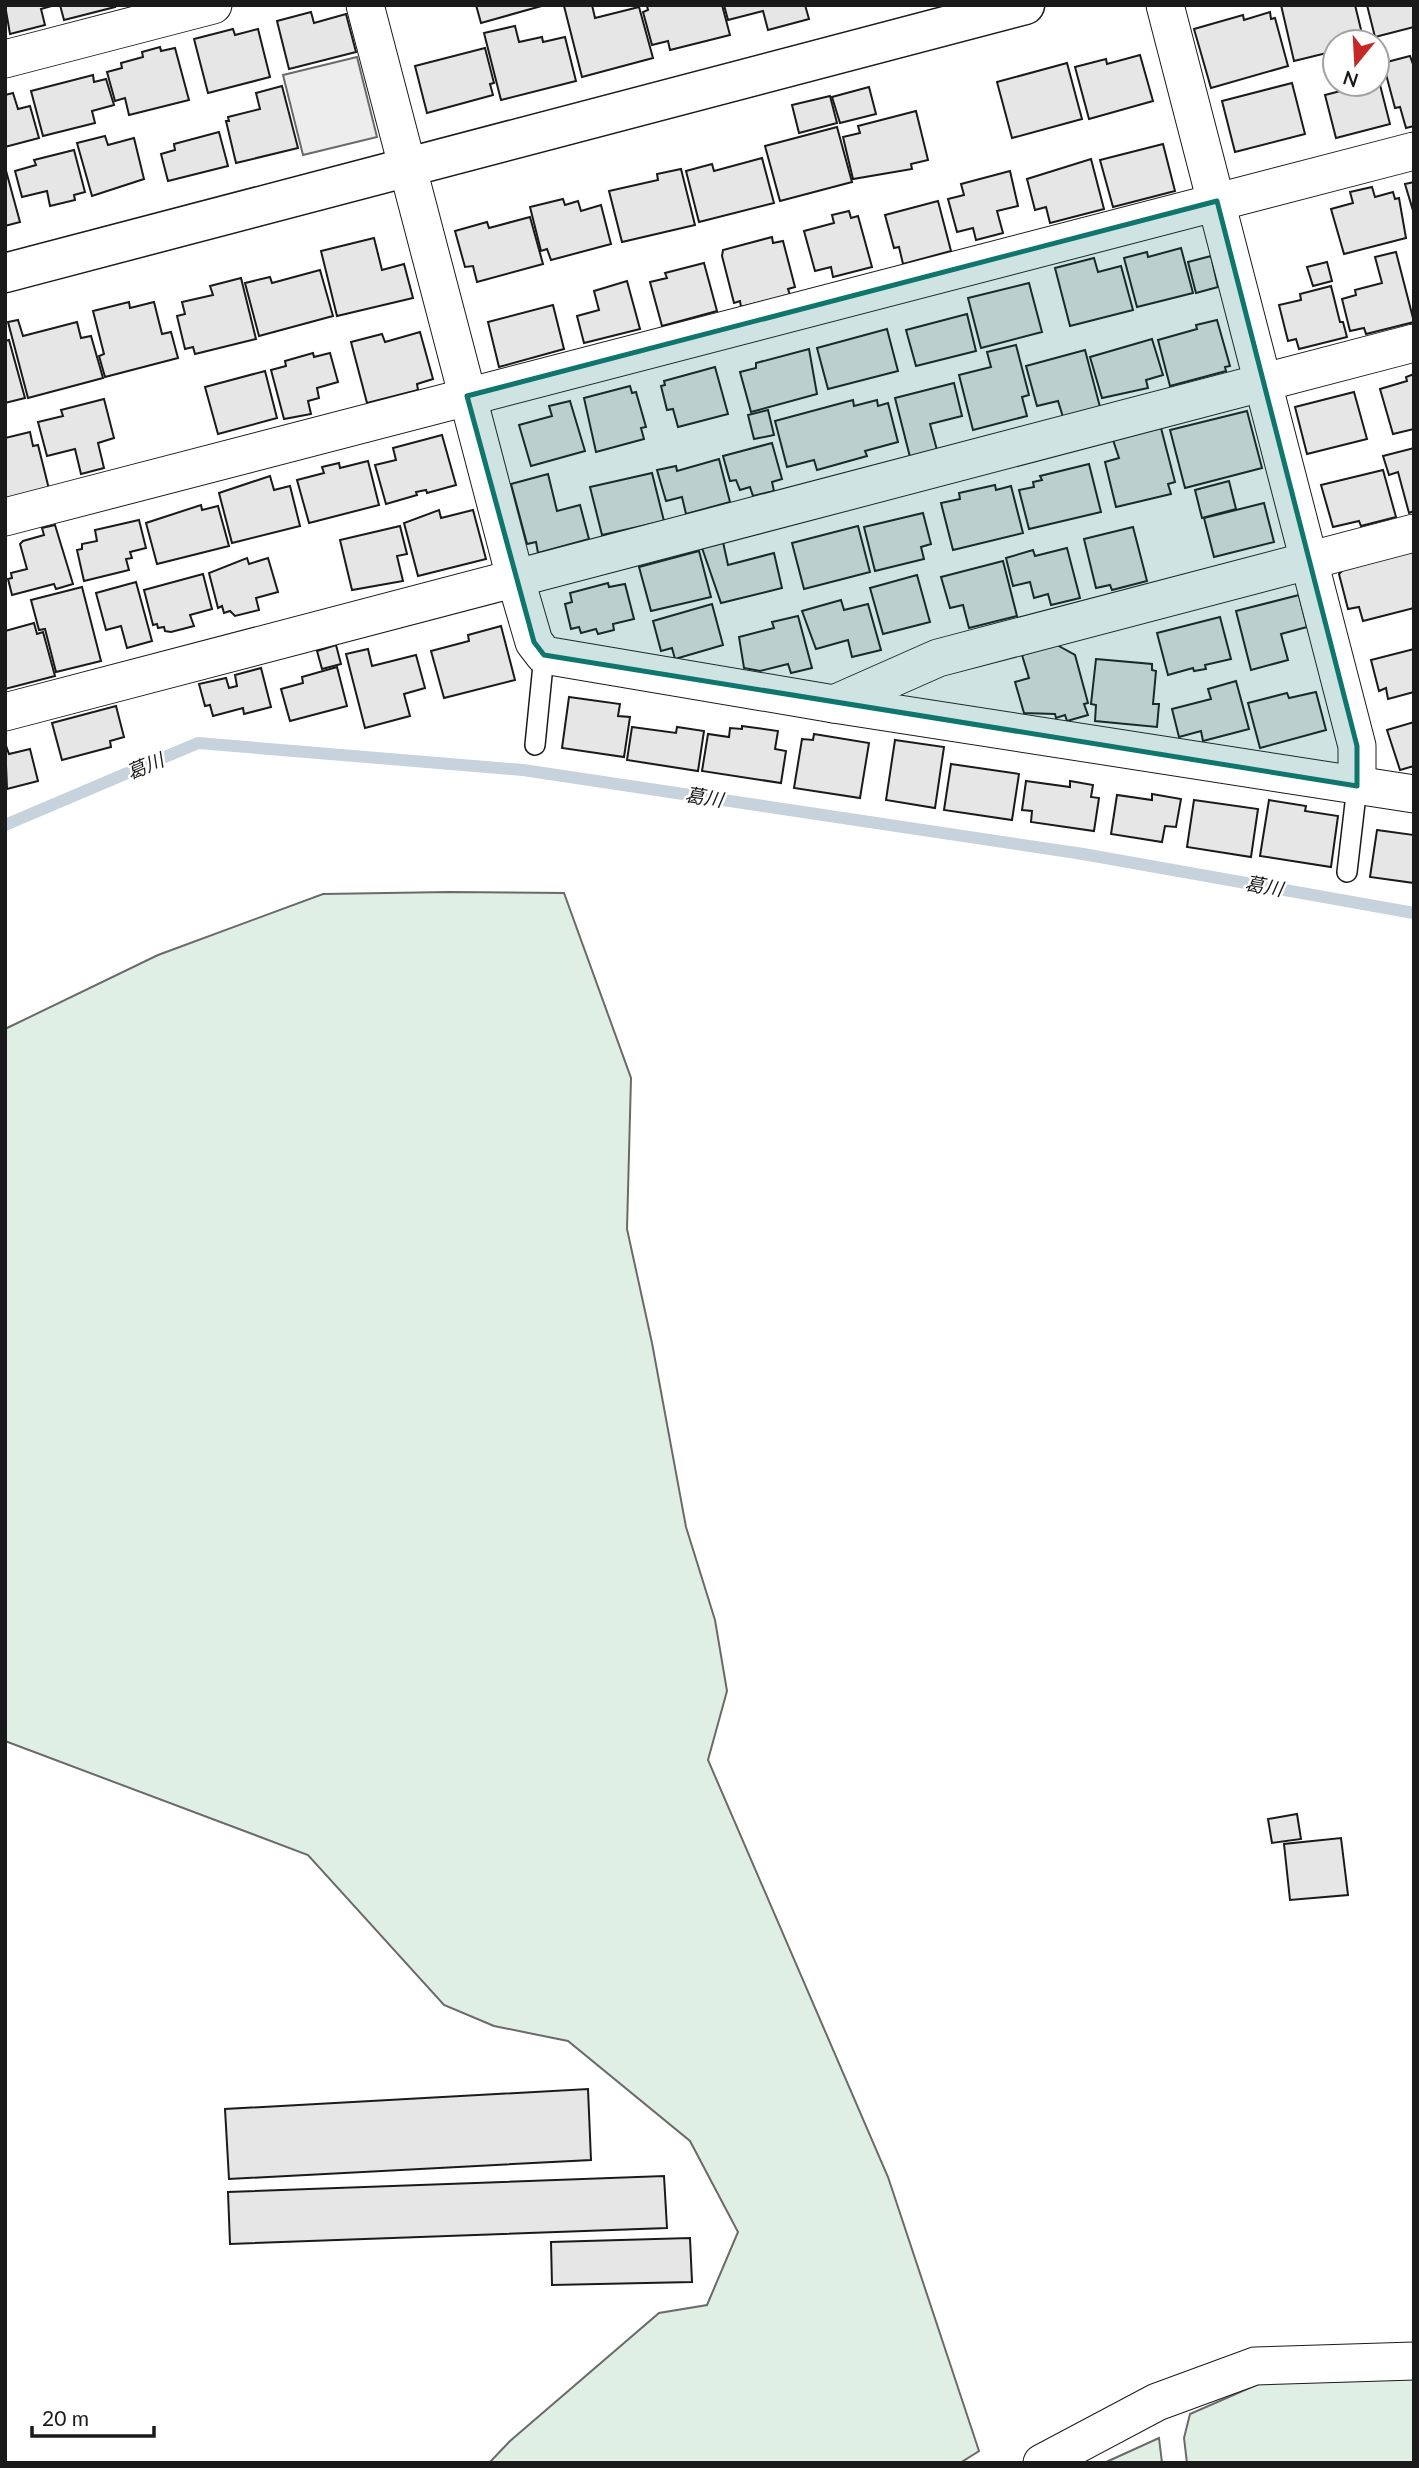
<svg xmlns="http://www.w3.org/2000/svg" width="1419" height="2468" font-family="Lato,'Noto Sans JP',sans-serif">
  <rect width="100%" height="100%" fill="#fff"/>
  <!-- green -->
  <g fill="#e0efe3" stroke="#6a6a6a" stroke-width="2">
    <path d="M449,892l115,1 67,185 -4,151 25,114 34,184 29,93 12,71 -19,69 180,417 91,274 -19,12h-471l21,-22 149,-128 48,-8 31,-73 -48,-91 -122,-100 -74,-15 -50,-21 -136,-150 -303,-114v-712l153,-74 165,-61z"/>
    <path d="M1414,2346v117h-227l-3,-25 6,-24 144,-63z"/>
    <path d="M1159,2438l3,25h-58z"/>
  </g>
  <!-- parking -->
  <path fill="#ededed" stroke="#6a6a6a" stroke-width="2" d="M357,57l20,80 -74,18 -20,-80z"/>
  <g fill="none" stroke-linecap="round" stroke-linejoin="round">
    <!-- stream -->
    <path stroke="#c6d2dc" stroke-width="12" d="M5,825l193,-82 325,27 560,84 331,59"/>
  </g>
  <!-- building -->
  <g fill="#e6e6e6" stroke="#1a1a1a" stroke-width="2">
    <path d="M5,5h50l-14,4 4,16 -35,9z"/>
    <path d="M60,5h54l1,2 -51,13z"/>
    <path d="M476,5h69l-64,18z"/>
    <path d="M592,5l3,13 44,-11 14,51 -71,19 -18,-71z"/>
    <path d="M722,5l8,30 -60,15 -2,-9 -16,4 -9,-33 5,-2 -1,-4z"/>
    <path d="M724,5h81l4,14 -41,11 -5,-19 -35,9z"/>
    <path d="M1281,5h74l9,37h-29v9l-41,10z"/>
    <path d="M1367,5h47v22l-39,10z"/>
    <path d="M311,12l3,11 32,-9 10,38 -67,17 -12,-48z"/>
    <path d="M1270,12l1,7 4,-1 13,48 -77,22 -17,-59 49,-14 1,5z"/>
    <path d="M515,26l4,16 23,-5 1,5 22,-5 11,44 -75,19 -17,-67z"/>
    <path d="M233,29l2,6 23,-6 12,48 -62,16 -14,-54z"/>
    <path d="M160,47l1,4 14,-3 14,52 -60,15 -4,-17 -10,3 -8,-29 15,-4 -1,-5 22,-6 -1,-5z"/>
    <path d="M485,48l9,35 -4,1 3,11 -66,18 -12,-47z"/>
    <path d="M1140,55l13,46 -64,18 -14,-52 31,-8 1,5z"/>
    <path d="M1410,56l4,11v59l-8,2 -6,-21 -5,1 -12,-45z"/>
    <path d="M1067,63l15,56 -70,19 -15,-56z"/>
    <path d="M93,75l1,7 12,-3 8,26 -22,6 3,12 -52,13 -12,-45z"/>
    <path d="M1379,81l11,43 -54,14 -11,-43z"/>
    <path d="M1292,83l13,51 -70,18 -13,-51z"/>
    <path d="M282,86l16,62 -62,15 -10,-42h3l-1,-4 32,-8 -4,-16z"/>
    <path d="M869,87l7,27 -36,9 -8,-26z"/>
    <path d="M13,93l5,16 12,-3 9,32 -34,9v-52z"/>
    <path d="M830,96l7,27 -38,10 -7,-28z"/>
    <path d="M916,111l12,49 -17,4 1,5 -59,10 -10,-42 17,-4 -2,-7z"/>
    <path d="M837,127l15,55 -72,19 -15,-55z"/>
    <path d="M219,132l9,34 -60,15 -7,-27 14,-4 -1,-6z"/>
    <path d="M105,136l3,9 26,-7 10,41 -52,17 -15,-53z"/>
    <path d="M1163,144l12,47 -62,16 -13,-47z"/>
    <path d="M74,150l11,42 -11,3 1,5 -25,6 -3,-15 -25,6 -7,-26 21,-6 -2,-5z"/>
    <path d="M762,158l12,45 -75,19 -13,-51 26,-7 2,7z"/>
    <path d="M1091,159l13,50 -54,14 -4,-16 -11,3 -8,-31z"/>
    <path d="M5,167l15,55 -15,4z"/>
    <path d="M681,169l14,56 -73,17 -13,-51 49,-11 -1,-6z"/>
    <path d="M1010,171l8,35 -21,5 6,22 -27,7 -3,-12 -16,4 -9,-33 16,-4 -3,-11z"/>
    <path d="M1414,182v32l-9,-30z"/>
    <path d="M1372,187l3,10 18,-5 2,7 4,-1 7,40 -62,16 -13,-45 22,-6 -3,-11z"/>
    <path d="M563,199l2,6 13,-4 3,10 20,-6 10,39 -60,16 -4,-11 -6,2 -11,-44z"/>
    <path d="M938,201l13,50 -48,13 -4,-17 -5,1 -9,-33z"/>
    <path d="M849,211l2,7 7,-2 14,51 -39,10 -2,-10 -16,4 -11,-40 30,-8 -2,-8z"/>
    <path d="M530,217l13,47 -66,18 -4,-16 -8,1 -10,-36 32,-9 2,6z"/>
    <path d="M772,237l1,6 10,-2 12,46 -7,2 2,6 -49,12 -1,-6 -6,2 -12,-47 1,-6z"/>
    <path d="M374,238l8,32 22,-6 9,34 -76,18 -16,-65z"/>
    <path d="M1181,248l12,45 -56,14 -13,-49 23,-6 1,5z"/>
    <path d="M1396,252l18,70 -48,12 -2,-6 -14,3 -8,-32 14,-4 -1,-5 27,-7 -7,-26z"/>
    <path d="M1211,256l7,31 -22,6 -8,-31z"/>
    <path d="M1094,258l4,14 23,-6 12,44 -63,16 -15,-58z"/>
    <path d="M1327,262l5,19 -19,5 -6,-19z"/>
    <path d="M704,263l13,48 -55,15 -12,-44 17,-4 -2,-5z"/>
    <path d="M320,270l13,46 -74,20 -14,-53 25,-6 2,6z"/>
    <path d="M241,278l15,61 -61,15 -2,-7 -8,2 -8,-33 8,-2 -3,-12 31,-7 -3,-9z"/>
    <path d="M627,281l13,48 -56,14 -7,-27 22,-6 -5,-19z"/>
    <path d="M1029,283l13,49 -61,16 -13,-50z"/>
    <path d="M1331,286l9,36h3l4,15 -48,12 -3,-10 -8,2 -9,-36 22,-5 -1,-6z"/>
    <path d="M129,302l1,6 24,-6 8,32 9,-2 7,26 -73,19 -6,-21 5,-2 -11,-43z"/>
    <path d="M553,305l11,44 -65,18 -11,-45z"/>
    <path d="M967,314l9,37 -60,15 -10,-36z"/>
    <path d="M18,320l5,16 54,-14 4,16 10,-2 12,42 -75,20 -20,-76z"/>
    <path d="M1217,320l13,46 -5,1 1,4 -56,15 -12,-46 39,-11 -1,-4z"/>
    <path d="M887,329l11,42 -70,18 -11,-41z"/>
    <path d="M420,332l13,47 -16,5 1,6 -51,13 -16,-61 31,-8 3,8z"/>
    <path d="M1152,339l11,36 -17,5 2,8 -46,10 -12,-41z"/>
    <path d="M9,340l16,58 -20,5v-62z"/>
    <path d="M1016,345l13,50 -7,2 5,19 -54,14 -14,-55 32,-8 -4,-15z"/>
    <path d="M809,349l8,45 -66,18 -11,-40 16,-4v-5z"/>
    <path d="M1085,350l15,57 -37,10 -5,-16 -21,5 -11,-40z"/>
    <path d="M313,353l1,4 16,-4 8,29 -21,6 2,10 -11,3 3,13 -27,5 -13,-49 15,-4 -1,-5z"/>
    <path d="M715,367l13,47 -50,13 -5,-18 -6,1 -6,-24 4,-1 -1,-4z"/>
    <path d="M265,371l12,47 -59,16 -13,-47z"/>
    <path d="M1414,374v55l-21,5 -13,-45 27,-8 -1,-4z"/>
    <path d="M954,383l8,33 -32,8 7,26 -27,7 -15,-59z"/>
    <path d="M630,386l2,7 4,-1 10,35 -5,1 3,11 -48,13 -12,-54z"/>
    <path d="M1354,392l13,47 -60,15 -12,-47z"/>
    <path d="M104,399l10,39 -16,5 6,25 -23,6 -6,-25 -28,7 -9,-34 25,-6 -2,-6z"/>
    <path d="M853,400l1,6 23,-6 1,6 10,-3 10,39 -33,9 2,5 -50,14 -3,-10 -27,7 -12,-46z"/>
    <path d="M570,401l15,50 -54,15 -12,-41 33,-9 -3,-10z"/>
    <path d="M768,410l6,25 -20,4 -6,-24z"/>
    <path d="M1247,411l15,57 -77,20 -15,-58z"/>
    <path d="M1161,428l14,54 -7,2 3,10 -55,13 -11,-45 14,-4 -6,-18z"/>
    <path d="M30,432l3,14 5,-1 11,44 -44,11v-62z"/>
    <path d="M442,435l14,50 -29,8 -1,-3 -10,2 1,3 -31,9 -11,-39 21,-5 -3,-12z"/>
    <path d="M772,443l10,36 -10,3 2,9 -21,5 -3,-9 -10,3 -4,-10 -6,1 -7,-25z"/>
    <path d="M1414,448v63l-5,2 -11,-41 -9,3 -6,-19z"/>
    <path d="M719,459l11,43 -44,12 -4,-17 -16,4 -9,-31 19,-4 1,5z"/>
    <path d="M368,461l11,44 -70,18 -12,-43 27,-7 -2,-6 17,-4 1,5z"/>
    <path d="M1089,464l12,48 -72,17 -10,-39 15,-3 -1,-5 9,-2 -2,-4z"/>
    <path d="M1383,470l13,47 -35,9 -2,-5 -26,6 -12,-42z"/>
    <path d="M652,473l12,48 -62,14 -12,-48z"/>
    <path d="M548,474l9,37 23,-6 9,34 -51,14 -2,-11 -9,2 -16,-60z"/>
    <path d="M270,476l4,14 16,-4 10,40 -68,17 -13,-50z"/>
    <path d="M1229,481l7,28 -34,9 -7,-28z"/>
    <path d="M995,485l1,5 15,-4 12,47 -70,17 -12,-47 19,-4 -1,-6z"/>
    <path d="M1264,503l10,39 -60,15 -10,-39z"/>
    <path d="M201,505l1,5 16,-4 11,40 -72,18 -11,-41z"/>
    <path d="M439,510l2,8 32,-8 13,49 -68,17 -14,-53z"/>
    <path d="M923,513l8,31 -10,3 3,12 -49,12 -11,-44z"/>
    <path d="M139,520l7,28 -16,4 2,6 -6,1 3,11 -45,11 -7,-31 5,-1v-5l15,-3 -2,-11z"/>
    <path d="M55,525l18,59 -17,5 -2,-5 -42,11 -4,-16 4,-1 -1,-5 16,-4 -7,-25 3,-3 21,-6 -2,-7z"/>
    <path d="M400,526l7,28 -10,2 6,25 -51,9 -12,-50z"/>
    <path d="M858,526l12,46 -66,17 -12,-46z"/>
    <path d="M1133,527l14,54 -35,9 -2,-5 -14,3 -12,-49z"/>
    <path d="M723,542l5,23 46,-12 8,35 -61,15 -19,-55z"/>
    <path d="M1067,548l13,50 -29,7 -3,-11 -14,4 -4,-16 -17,4 -7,-28 27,-8 2,6z"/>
    <path d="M1414,549v59l-51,13 -4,-14 -11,2 -9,-35 6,-6z"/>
    <path d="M699,551l12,46 -60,14 -12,-44z"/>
    <path d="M247,558l2,6 19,-6 10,34 -22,6 3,12 -24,6 -5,-5 -6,2 -2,-7 -4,2 -9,-35z"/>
    <path d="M1003,561l14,55 -48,12 -6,-23 -13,3 -9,-31z"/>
    <path d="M203,574l9,35 -22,6 4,11 -23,6 -6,-1 -1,-4 -6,1 -1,-4 -4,1 -9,-35z"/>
    <path d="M917,575l13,47 -47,12 -13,-46z"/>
    <path d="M136,582l16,59 -25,7 -6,-22 -15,4 -10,-37z"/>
    <path d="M608,583l1,4 16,-3 9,35 -21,5 1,6 -16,4 -2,-5 -15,4 -2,-6 -8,2 -6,-25 7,-2 -2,-9z"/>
    <path d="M82,587l19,74 -45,11 -11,-43 -6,1 -8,-30z"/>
    <path d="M1299,595l8,32 -26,7 7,26 -37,10 -15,-59z"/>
    <path d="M841,600l3,10 24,-6 13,46 -29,7 -4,-17 -32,9 -14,-38z"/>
    <path d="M712,604l11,41 -48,14 -3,-11 -11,3 -8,-30z"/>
    <path d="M798,616l14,52 -21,5 -3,-9 -28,7 -16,-3 -5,-31 35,-9 -2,-6z"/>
    <path d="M1220,617l11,42 -26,6 1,4 -12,2 -1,-3 -25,7 -11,-42z"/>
    <path d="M34,623l3,11 6,-2 12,44 -50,13v-58z"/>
    <path d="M501,626l14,54 -71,18 -13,-47 38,-10 -1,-6z"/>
    <path d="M336,645l5,19 -19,5 -5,-18z"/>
    <path d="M1057,645l18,10 13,48 -4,1 4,11 -21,6 -2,-6 -9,3 -1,-4 -31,-1 -9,-31 14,-4 -7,-23z"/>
    <path d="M368,649l4,17 44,-11 9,33 -21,6 6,22 -45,12 -19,-74z"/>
    <path d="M1414,649v43l-26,7 -2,-11 -7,3 -8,-31z"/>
    <path d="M1096,659l56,5v6l4,1 -3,33h6l-2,23 -62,-6 1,-16 -5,-1z"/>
    <path d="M337,667l10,39 -57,15 -9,-32 22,-6 -1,-6z"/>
    <path d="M261,668l10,39 -27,7 -1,-6 -30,8 -3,-11 -5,1 -6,-22 27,-6 3,10 8,-2 -2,-11z"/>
    <path d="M1236,681l13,48 -46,12 -2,-10 -22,6 -7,-28 39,-10 -3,-10z"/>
    <path d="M1316,692l10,38 -66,18 -12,-45 39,-10 2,5z"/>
    <path d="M569,697l51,7 -2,12 12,1 -6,40 -62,-9z"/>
    <path d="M116,706l8,31 -14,4 1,6 -49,13 -10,-37z"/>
    <path d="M1414,722v44l-14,4 -13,-40z"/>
    <path d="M742,726l36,5 -3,18 11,2 -5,32 -79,-12 6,-37 21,3 1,-9 12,1z"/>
    <path d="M632,727l44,6 1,-6 27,4 -6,40 -71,-11z"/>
    <path d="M814,734l55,9 -9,55 -66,-10 8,-49 11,1z"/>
    <path d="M895,740l49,7 -9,61 -49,-8z"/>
    <path d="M5,743l4,11 21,-5 8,32 -31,8z"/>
    <path d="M951,764l68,10 -7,46 -68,-10z"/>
    <path d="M1026,781l44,6v-6l23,4 -2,12 8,1 -5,33 -63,-9 1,-11 -10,-1z"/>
    <path d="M1152,794l29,5 -5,28 -11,-1 -3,16 -51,-8 6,-39 35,5z"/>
    <path d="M1194,800l64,9 -7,48 -64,-10z"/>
    <path d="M1269,800l37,6 -1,5 33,5 -7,51 -71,-11z"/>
    <path d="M1377,830l37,5v48l-44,-6z"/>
    <path d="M1297,1814l4,25 -29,4 -4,-24z"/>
    <path d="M1341,1838l7,57 -58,5 -6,-56z"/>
    <path d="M588,2089l3,71 -362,19 -4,-70z"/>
    <path d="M664,2176l3,52 -437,16 -2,-52z"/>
    <path d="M690,2238l2,44 -140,3 -1,-43z"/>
  </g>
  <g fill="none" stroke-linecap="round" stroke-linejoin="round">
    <defs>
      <g id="service">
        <path d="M535,745l9,-90"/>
        <path d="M1347,872l10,-86"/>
      </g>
      <g id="minor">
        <path d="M365,5l150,572 19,65 10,13 290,49 580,90"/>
        <path d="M1165,5l192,741v40"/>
        <path d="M5,59l208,-54"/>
        <path d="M5,517l1409,-366"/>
        <path d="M834,704l104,-46 476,-125"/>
        <path d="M5,712l1409,-369"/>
        <path d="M1042,2463l115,-61 98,-36 159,-5"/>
      </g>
      <path id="tertiary" d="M5,273l1020,-268"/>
    </defs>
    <!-- service casing -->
    <use href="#service" stroke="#1a1a1a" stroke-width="22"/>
    <!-- minor casing -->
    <use href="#minor" stroke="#1a1a1a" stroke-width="39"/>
    <!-- tertiary casing -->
    <use href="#tertiary" stroke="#1a1a1a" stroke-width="41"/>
    <!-- service -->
    <use href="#service" stroke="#fff" stroke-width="19"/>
    <!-- minor -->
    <use href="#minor" stroke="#fff" stroke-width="37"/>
    <!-- tertiary -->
    <use href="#tertiary" stroke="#fff" stroke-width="38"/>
  </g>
  <!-- marked area -->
  <path fill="#0f766e" fill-opacity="0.2" stroke="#0f766e" stroke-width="5" stroke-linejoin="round" d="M1217,201l140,545v40l-813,-131 -10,-13 -67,-246z"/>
  <g text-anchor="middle" stroke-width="5" stroke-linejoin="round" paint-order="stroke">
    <!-- water labels -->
    <g font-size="19" font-style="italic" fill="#1a1a1a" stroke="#fff">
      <text transform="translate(145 766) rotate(-23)" y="7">葛川</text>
      <text transform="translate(704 797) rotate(9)" y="7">葛川</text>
      <text transform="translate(1264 886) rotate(10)" y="7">葛川</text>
    </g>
  </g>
  <!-- border -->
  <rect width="1419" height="2468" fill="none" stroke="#1a1a1a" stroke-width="14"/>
  <!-- north arrow -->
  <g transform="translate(1356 63) rotate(198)"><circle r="33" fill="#ffffff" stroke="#a3a3a3" stroke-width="2"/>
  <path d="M0-5L12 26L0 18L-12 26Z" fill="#c62828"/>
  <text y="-10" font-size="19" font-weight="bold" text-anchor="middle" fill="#1a1a1a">N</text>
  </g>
  <!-- scale -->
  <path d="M32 2426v10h122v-10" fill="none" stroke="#1a1a1a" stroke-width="3.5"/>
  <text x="42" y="2426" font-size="21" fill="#1a1a1a" stroke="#ffffff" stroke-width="5" paint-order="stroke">20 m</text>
</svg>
